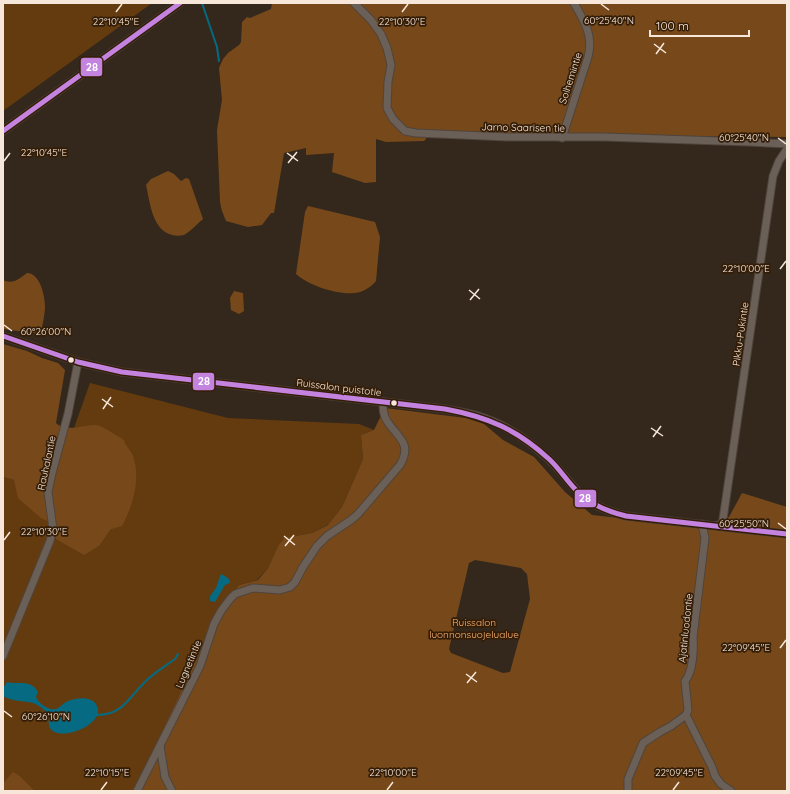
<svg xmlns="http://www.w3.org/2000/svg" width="790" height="794" font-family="Quicksand,sans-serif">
  <rect width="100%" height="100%" fill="#34281c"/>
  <!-- green -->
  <g fill="#643b0f">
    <path d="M3,3h149l-149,108z"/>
    <path d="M90,383l138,35 131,6 15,6 -13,5 2,24 -21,48 -13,17 -17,9 -28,5 -6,8 -10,22 -11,12 -18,5 -22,27 -20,46 -64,133h-98l-15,-15 -7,-3 -10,10v-306l11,3 28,39 58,26 11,-16 -15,-104 -22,3z"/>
  </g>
  <!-- forest -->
  <g fill="#77491a" fill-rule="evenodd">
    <path d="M272,3h515v134l-360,-3 -1,5 -2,2 -38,1 -10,-3v43l-11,1 -33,-11 2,-19 -28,2v-7l-22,5 -10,60h-3l-9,12 -14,2 -22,-6 -4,-10 -2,-9 -3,-72 5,-30 -3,-32 4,-9 5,-6 11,-8 2,-3 1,-20 5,-5 3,1 21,-9z"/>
    <path d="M168,171l6,3 7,7 5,-3 3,1 14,40c-6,5 -12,12 -19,16 -4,1 -8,1 -12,0 -20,-5 -22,-33 -26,-50l5,-6z"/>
    <path d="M308,206l67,16 5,15 -4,44c-5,6 -14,12 -22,12 -17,2 -46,-8 -58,-19l9,-62z"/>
    <path d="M27,273c13,0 18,23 18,33 0,10 -3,19 -4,28l-38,-5v-49c10,5 17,-2 24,-7z"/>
    <path d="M234,291l9,2 1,18 -5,3 -8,-4 -1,-12z"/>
    <path d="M3,344l24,7 15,7 16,5 7,7 -9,53c10,10 28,1 40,2 7,1 21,11 28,15 1,6 7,10 9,16 8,23 0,49 -11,70l-11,3 -11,16 -16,10 -28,-16v-14l-14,-6 -24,-21 -4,-18 -11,-3z"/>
    <path d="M385,408l81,10 18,6 19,16 31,17 31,35 27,23 107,12 30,-10 13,-24 45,14v284h-654l64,-133 20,-46 22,-27 19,-5 10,-12 10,-22 6,-8 28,-5 16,-8 14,-18 21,-48 -2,-24 13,-5zM475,560l46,8 6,6 3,25 -20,73 -7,1 -52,-20 -2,-4 20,-86z"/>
    <path d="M13,772l7,4 15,15h-32v-8z"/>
  </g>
  <!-- water -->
  <g fill="#056a82">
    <path d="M222,574l7,5 1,4 -5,2 -10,17 -5,-1v-5l6,-8 4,-12z"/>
    <path d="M7,682c12,3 24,-3 31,10l-2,5c2,6 13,14 20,12 3,-1 7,-5 10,-7 9,-4 26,-7 31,4 9,19 -39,37 -47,22 -2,-3 -1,-9 -1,-12 -14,-21 -29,-10 -46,-20v-8z"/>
  </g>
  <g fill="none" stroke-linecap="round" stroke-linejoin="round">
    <!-- stream -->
    <g stroke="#056a82" stroke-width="2">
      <path d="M202,3l15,44 2,14"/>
      <path d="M96,715c26,0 31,-15 47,-31 9,-10 21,-17 32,-25l3,-5"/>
    </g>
    <defs>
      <g id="minor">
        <path d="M354,3l17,17 10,14 6,14 4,17 -3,17 -1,26 6,11 12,12 11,2 91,4h98l143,5 39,2"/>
        <path d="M3,131l177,-128"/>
        <path d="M562,138l26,-81c6,-21 -4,-36 -14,-54"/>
        <path d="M3,336l75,26 44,10 323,37c11,2 23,4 33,7 24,7 47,22 66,39 14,11 23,26 35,38 13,12 30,19 47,23l161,18"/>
        <path d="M702,524l3,14 -12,99c1,12 0,35 -8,44l3,29 -2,5 26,52 3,9 6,8 10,7"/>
        <path d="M722,526l51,-350 6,-15 8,-12"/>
        <path d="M3,656l47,-115 3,-12 -5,-37 4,-19 16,-59 10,-52"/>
        <path d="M160,746l5,31 7,14"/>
        <path d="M137,791l63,-125 14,-42 7,-13 9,-12 5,-5 18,-6 27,2 10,-3 5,-5 8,-15 14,-21 10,-10 24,-16 7,-6 42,-49c13,-22 -3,-28 -13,-44 -4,-6 -4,-12 -4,-19"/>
        <path d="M628,791v-12l15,-36 17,-11 11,-6 15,-11"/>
      </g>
    </defs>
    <!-- minor casing -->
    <use href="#minor" stroke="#4f443b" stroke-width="9"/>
    <!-- minor -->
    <use href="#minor" stroke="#6b6058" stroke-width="7"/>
    <defs>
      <g id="bus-1">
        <path d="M3,131l177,-128"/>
        <path d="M3,336l75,26 44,10 323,37c43,8 71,20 104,50 11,10 19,24 30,34 13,12 30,19 47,23l161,18"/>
      </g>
    </defs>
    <!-- bus-1 casing -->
    <use href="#bus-1" stroke="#341d07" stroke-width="8"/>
    <!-- bus-1 -->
    <use href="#bus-1" stroke="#c483df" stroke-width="5"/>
  </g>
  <!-- ticks -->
  <path fill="none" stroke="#f7e7da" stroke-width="1.5" d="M601,4l8,6M116,12l6,-8M402,12l6,-8M654,44l12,9M656,54l8,-11M778,138l8,6M287,153l11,8M4,161l6,-8M288,163l9,-11M780,269l6,-8M469,290l11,9M470,300l9,-11M4,325l8,6M102,399l11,8M103,409l8,-12M651,428l12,8M653,437l8,-11M778,523l8,6M284,536l11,9M4,540l6,-8M285,546l9,-11M780,648l6,-8M466,674l11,8M467,683l9,-11M4,711l8,6M101,790l6,-8M387,790l6,-8M673,790l6,-8"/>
  <!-- markers -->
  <g fill="#f7e7da" stroke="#341d07" stroke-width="1.5">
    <circle cx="71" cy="360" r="3.5"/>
    <circle cx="394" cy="403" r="3.5"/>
  </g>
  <g text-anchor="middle" stroke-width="3.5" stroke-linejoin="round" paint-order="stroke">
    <!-- street labels -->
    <g font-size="10" fill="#f7e7da" stroke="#341d07">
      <text transform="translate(570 78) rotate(-72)" y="4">Solhemintie</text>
      <text transform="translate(523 127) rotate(1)" y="4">Jarno Saarisen tie</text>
      <text transform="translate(740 334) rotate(-82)" y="4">Pikku-Pukintie</text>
      <text transform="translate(339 387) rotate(7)" y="4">Ruissalon puistotie</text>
      <text transform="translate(46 463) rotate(-78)" y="4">Rauhalantie</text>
      <text transform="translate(685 628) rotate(-84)" y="4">Ajatinluodontie</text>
      <text transform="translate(188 664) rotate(-67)" y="4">Lugnetintie</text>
    </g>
    <!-- park labels -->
    <g font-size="10" fill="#feb573" stroke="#341d07">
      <text x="474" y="626">Ruissalon<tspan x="474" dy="12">luonnonsuojelualue</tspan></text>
    </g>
  </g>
  <g font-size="10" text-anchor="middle" fill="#f7e7da" stroke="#341d07" stroke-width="3.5" stroke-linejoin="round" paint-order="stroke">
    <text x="609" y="24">60°25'40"N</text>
    <text x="116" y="25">22°10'45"E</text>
    <text x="402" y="25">22°10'30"E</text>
    <text x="744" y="141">60°25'40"N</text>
    <text x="44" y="156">22°10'45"E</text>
    <text x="746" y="272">22°10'00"E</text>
    <text x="46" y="335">60°26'00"N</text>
    <text x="744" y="527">60°25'50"N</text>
    <text x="44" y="535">22°10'30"E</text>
    <text x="746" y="651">22°09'45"E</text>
    <text x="46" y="720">60°26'10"N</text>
    <text x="107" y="776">22°10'15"E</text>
    <text x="393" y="776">22°10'00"E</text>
    <text x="679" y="776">22°09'45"E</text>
  </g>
  <g stroke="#341d07" stroke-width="1.5">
    <rect x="80" y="57" width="23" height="20" rx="4" fill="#c483df"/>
    <rect x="192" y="372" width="23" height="19" rx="4" fill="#c483df"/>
    <rect x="574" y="489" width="23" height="19" rx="4" fill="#c483df"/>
  </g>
  <g font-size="11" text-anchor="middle" font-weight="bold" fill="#fff">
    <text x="92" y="71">28</text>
    <text x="204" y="385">28</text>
    <text x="585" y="502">28</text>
  </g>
  <!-- border -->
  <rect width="790" height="794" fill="none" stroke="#f7e7da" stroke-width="8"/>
  <!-- scale -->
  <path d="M650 30v6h99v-6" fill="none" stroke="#f7e7da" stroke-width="2"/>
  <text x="656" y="30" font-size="12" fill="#f7e7da" stroke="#341d07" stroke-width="3" paint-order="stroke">100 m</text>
</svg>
